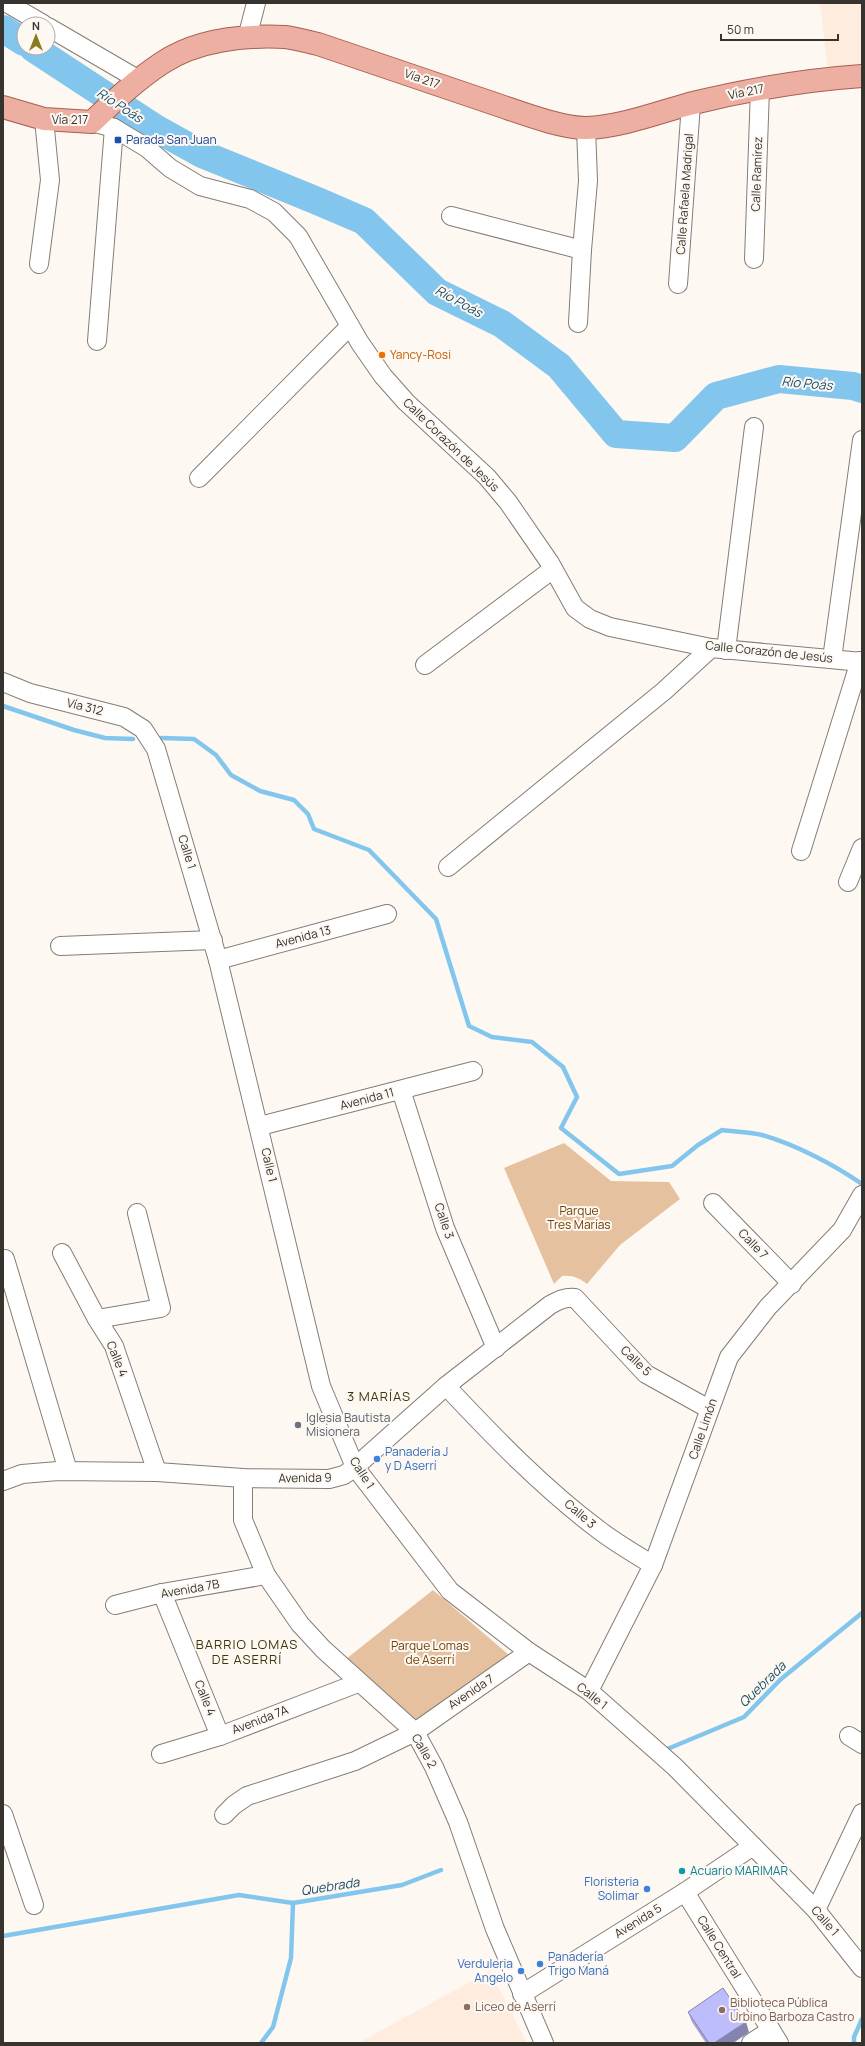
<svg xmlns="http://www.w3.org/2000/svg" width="865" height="2046" font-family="Manrope,sans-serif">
  <rect width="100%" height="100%" fill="#fef8f3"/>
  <!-- built -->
  <g fill="#feeddf">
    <path d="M820,3h42v68l-34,2z"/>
    <path d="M490,1971l37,72h-169z"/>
  </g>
  <!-- green -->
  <g fill="#e5c1a0">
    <path d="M564,1143l47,38 58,1 11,17 -60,46 -33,39c-8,-6 -14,-9 -25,-8l-8,8 -50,-116z"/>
    <path d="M433,1590l76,65 -96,68 -67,-64z"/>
  </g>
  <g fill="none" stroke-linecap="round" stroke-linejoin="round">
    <!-- stream -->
    <g stroke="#83c6ed" stroke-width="4.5">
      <path d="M3,706l71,24 31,8 28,1"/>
      <path d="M161,738l33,1 22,16 15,20 29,16 34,9 14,14 6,15 55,21 67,69 33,107 23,11 40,5 31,25 14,30 -16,31 58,46 53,-8 26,-21 24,-15c13,2 28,2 40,5 34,10 71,29 100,49"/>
      <path d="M665,1750l79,-33 37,-38 81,-66"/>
      <path d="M3,1936l236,-41 54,8"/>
      <path d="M261,2043l12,-16 18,-69 2,-55 109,-18 39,-15"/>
      <path d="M854,2043v-6l8,-18"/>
    </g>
    <!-- river -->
    <g stroke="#83c6ed" stroke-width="28">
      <path d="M3,29l21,13"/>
      <path d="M33,48l122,80 47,26 113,46 49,21 73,71 65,32 57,42 57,68 59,4 41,-42 63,-17 74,7 9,3"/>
    </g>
    <defs>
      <g id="minor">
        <path d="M7,3l36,21"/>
        <path d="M48,27l91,53"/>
        <path d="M247,38l9,-35"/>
        <path d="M92,122l22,6 33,20 23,20 30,18 50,13 24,13 24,24 62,107 23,33 23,26 81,75 21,25 42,61 25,45 15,11 20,8 101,21 151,14"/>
        <path d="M451,216l131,34"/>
        <path d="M754,259l6,-170"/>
        <path d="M39,264l11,-84 -6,-61"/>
        <path d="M678,284l13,-180"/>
        <path d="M578,323l4,-73 6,-69 -2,-53"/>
        <path d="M97,341l17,-213"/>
        <path d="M199,478l151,-152"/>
        <path d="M726,650l28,-223"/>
        <path d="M832,659l30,-219"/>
        <path d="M425,665l128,-96"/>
        <path d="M3,682l27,11 94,24 19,12 13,20 62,211 103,426 34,81 95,124 79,61 60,39 86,76 141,143 46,58"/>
        <path d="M801,851l59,-190"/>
        <path d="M448,867l216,-176 47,-43"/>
        <path d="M848,882l14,-34"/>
        <path d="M60,946l153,-6"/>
        <path d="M218,960l169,-46"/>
        <path d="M401,1090l44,138 51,120"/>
        <path d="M260,1126l213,-55"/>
        <path d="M713,1203l79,81"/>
        <path d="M62,1253l35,66 17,27 43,126"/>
        <path d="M5,1259l63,212"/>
        <path d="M97,1319l64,-11 -24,-95"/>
        <path d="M446,1386c48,51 97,102 153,144 17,13 36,24 54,35"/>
        <path d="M243,1478v42l23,55 34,49 23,25 92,83 19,35 24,55 37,107 49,114"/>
        <path d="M3,1481l19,-7 36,-3 99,1 86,6 86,1 15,-4 11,-8 91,-81 104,-81c9,-5 15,-8 25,-7l71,76 63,35"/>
        <path d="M162,1593l58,143"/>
        <path d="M115,1605l47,-12 104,-18"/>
        <path d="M589,1691l64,-126 76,-208 39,-50 74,-77 20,-35"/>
        <path d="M849,1736l13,8"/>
        <path d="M161,1754l59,-18 138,-53"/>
        <path d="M3,1814l31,91"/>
        <path d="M224,1815l10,-10 13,-9 108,-35 60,-29 114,-80"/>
        <path d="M685,1892l94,151"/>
        <path d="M816,1910l46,-97"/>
        <path d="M522,1994l163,-102 68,-46"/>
        <path d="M751,2043l20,-13"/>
      </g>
      <path id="major" d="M3,107l41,12 48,3c22,-21 44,-42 70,-59 34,-23 82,-28 123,-26 11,1 22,5 33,7 60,20 120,41 180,61 24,8 63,23 88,23 34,-1 71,-15 103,-24 57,-14 115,-24 173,-28"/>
    </defs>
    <!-- minor casing -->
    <use href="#minor" stroke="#857d75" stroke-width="20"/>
    <!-- major casing -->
    <use href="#major" stroke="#a66051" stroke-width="24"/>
    <!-- minor -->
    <use href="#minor" stroke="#fff" stroke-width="18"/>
    <!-- major -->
    <use href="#major" stroke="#edafa1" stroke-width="22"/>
  </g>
  <!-- wall -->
  <path fill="#a3a3d8" d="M688,2012l61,20 -16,11h-27l-14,-21z"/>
  <!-- shaded-wall -->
  <path fill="#8584b0" d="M746,2022l3,10 -16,11h-19z"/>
  <!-- building -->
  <path fill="#bebdfb" stroke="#8584b0" d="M723,1988l23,34 -32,21h-5l-21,-31z"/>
  <!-- markers -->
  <rect fill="#1a4fb4" stroke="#fef8f3" stroke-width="1.5" x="114" y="136" width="8" height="8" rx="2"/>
  <circle fill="#e8710a" stroke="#fef8f3" stroke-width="1.5" cx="382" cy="355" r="4"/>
  <circle fill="#6b7280" stroke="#fef8f3" stroke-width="1.5" cx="298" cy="1425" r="4"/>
  <g fill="#3f7fe0" stroke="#fef8f3" stroke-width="1.5">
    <circle cx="377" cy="1459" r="4"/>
    <circle cx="647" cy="1889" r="4"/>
    <circle cx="540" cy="1964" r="4"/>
    <circle cx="521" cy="1971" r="4"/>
  </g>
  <circle fill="#0f9aa8" stroke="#fef8f3" stroke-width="1.5" cx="682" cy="1871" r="4"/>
  <g fill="#8d6e63" stroke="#fef8f3" stroke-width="1.5">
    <circle cx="467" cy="2007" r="4"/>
    <circle cx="722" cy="2010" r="4"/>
  </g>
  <g text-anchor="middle" stroke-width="4" stroke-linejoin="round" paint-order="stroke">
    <!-- street labels -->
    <g font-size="12" fill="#37332f" stroke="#fef8f3">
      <text transform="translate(422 79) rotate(19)" y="4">Vía 217</text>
      <text transform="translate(746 92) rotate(-11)" y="4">Vía 217</text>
      <text x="70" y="124">Vía 217</text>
      <text transform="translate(757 174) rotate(-88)" y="4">Calle Ramírez</text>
      <text transform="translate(685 194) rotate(-86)" y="4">Calle Rafaela Madrigal</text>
      <text transform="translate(451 445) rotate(44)" y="4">Calle Corazón de Jesús</text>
      <text transform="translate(769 652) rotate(6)" y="4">Calle Corazón de Jesús</text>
      <text transform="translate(85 707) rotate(14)" y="4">Vía 312</text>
      <text transform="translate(187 852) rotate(73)" y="4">Calle 1</text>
      <text transform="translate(303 937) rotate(-15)" y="4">Avenida 13</text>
      <text transform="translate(367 1099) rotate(-15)" y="4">Avenida 11</text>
      <text transform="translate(269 1165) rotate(77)" y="4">Calle 1</text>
      <text transform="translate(444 1221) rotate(71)" y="4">Calle 3</text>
      <text transform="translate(753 1244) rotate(46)" y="4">Calle 7</text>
      <text transform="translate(117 1359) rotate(68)" y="4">Calle 4</text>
      <text transform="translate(636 1361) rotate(44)" y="4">Calle 5</text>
      <text transform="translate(703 1429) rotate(-71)" y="4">Calle Limón</text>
      <text transform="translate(362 1473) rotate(57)" y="4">Calle 1</text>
      <text transform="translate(305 1478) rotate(-1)" y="4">Avenida 9</text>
      <text transform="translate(580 1514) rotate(41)" y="4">Calle 3</text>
      <text transform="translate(190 1589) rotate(-10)" y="4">Avenida 7B</text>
      <text transform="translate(471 1692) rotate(-34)" y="4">Avenida 7</text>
      <text transform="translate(592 1696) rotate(38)" y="4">Calle 1</text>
      <text transform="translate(205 1698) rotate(68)" y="4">Calle 4</text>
      <text transform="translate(260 1720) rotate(-21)" y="4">Avenida 7A</text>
      <text transform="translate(424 1751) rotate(60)" y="4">Calle 2</text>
      <text transform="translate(638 1921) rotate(-32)" y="4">Avenida 5</text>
      <text transform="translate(825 1921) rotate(49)" y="4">Calle 1</text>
      <text transform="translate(719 1947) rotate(58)" y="4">Calle Central</text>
    </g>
    <!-- transit labels -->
    <g font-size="12" fill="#164399" stroke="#fef8f3" text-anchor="start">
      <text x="126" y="144">Parada San Juan</text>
    </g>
    <!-- food labels -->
    <g font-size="12" fill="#c56008" stroke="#fef8f3" text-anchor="start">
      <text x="390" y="359">Yancy-Rosi</text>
    </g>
    <!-- park labels -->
    <g font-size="12" fill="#714204" stroke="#fef8f3">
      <text x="579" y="1215">Parque<tspan x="579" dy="14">Tres Marías</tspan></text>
      <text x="430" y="1650">Parque Lomas<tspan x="430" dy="14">de Aserrí</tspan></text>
    </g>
    <!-- worship labels -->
    <g font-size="12" fill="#5b616d" stroke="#fef8f3" text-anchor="start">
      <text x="306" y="1422">Iglesia Bautista<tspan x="306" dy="14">Misionera</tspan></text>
    </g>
    <!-- shop labels -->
    <g font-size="12" fill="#366cbe" stroke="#fef8f3" text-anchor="start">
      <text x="385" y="1456">Panadería J<tspan x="385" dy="14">y D Aserrí</tspan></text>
      <text x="639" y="1886" text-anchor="end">Floristeria<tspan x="639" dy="14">Solimar</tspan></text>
      <text x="548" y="1961">Panadería<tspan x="548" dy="14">Trigo Maná</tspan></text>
      <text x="513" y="1968" text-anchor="end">Verduleria<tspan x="513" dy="14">Angelo</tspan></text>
    </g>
    <!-- culture labels -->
    <g font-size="12" fill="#0d838f" stroke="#fef8f3" text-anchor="start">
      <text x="690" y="1875">Acuario MARIMAR</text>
    </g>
    <!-- education labels -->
    <g font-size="12" fill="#785e54" stroke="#fef8f3" text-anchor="start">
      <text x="730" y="2007">Biblioteca Pública<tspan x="730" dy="14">Urbino Barboza Castro</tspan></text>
      <text x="475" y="2011">Liceo de Aserrí</text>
    </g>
    <!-- water labels -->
    <g font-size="13" font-style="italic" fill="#1a4f69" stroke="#fef8f3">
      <text transform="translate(120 105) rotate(33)" y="5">Río Poás</text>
      <text transform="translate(459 301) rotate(29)" y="5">Río Poás</text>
      <text transform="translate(807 383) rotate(5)" y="5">Río Poás</text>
      <text transform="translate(762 1684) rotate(-44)" y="5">Quebrada</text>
      <text transform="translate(330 1886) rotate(-9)" y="5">Quebrada</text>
    </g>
    <!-- neighbourhood labels -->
    <g font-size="13" letter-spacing="1" fill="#3c360b" stroke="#fef8f3">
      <text x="379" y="1401">3 MARÍAS</text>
      <text x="247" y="1649">BARRIO LOMAS<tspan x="247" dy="15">DE ASERRÍ</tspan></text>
    </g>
  </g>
  <!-- border -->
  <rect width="865" height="2046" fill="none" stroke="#37332f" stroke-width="8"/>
  <!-- north arrow -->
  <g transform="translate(36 36)"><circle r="19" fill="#fef8f3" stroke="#aea9a5"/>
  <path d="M0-3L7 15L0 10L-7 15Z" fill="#887a1f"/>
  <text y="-6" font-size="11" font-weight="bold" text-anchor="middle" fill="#37332f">N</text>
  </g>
  <!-- scale -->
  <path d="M721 34v6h117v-6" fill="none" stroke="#37332f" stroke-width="2"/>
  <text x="727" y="34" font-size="12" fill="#37332f" stroke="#fef8f3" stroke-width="3" paint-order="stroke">50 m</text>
</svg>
